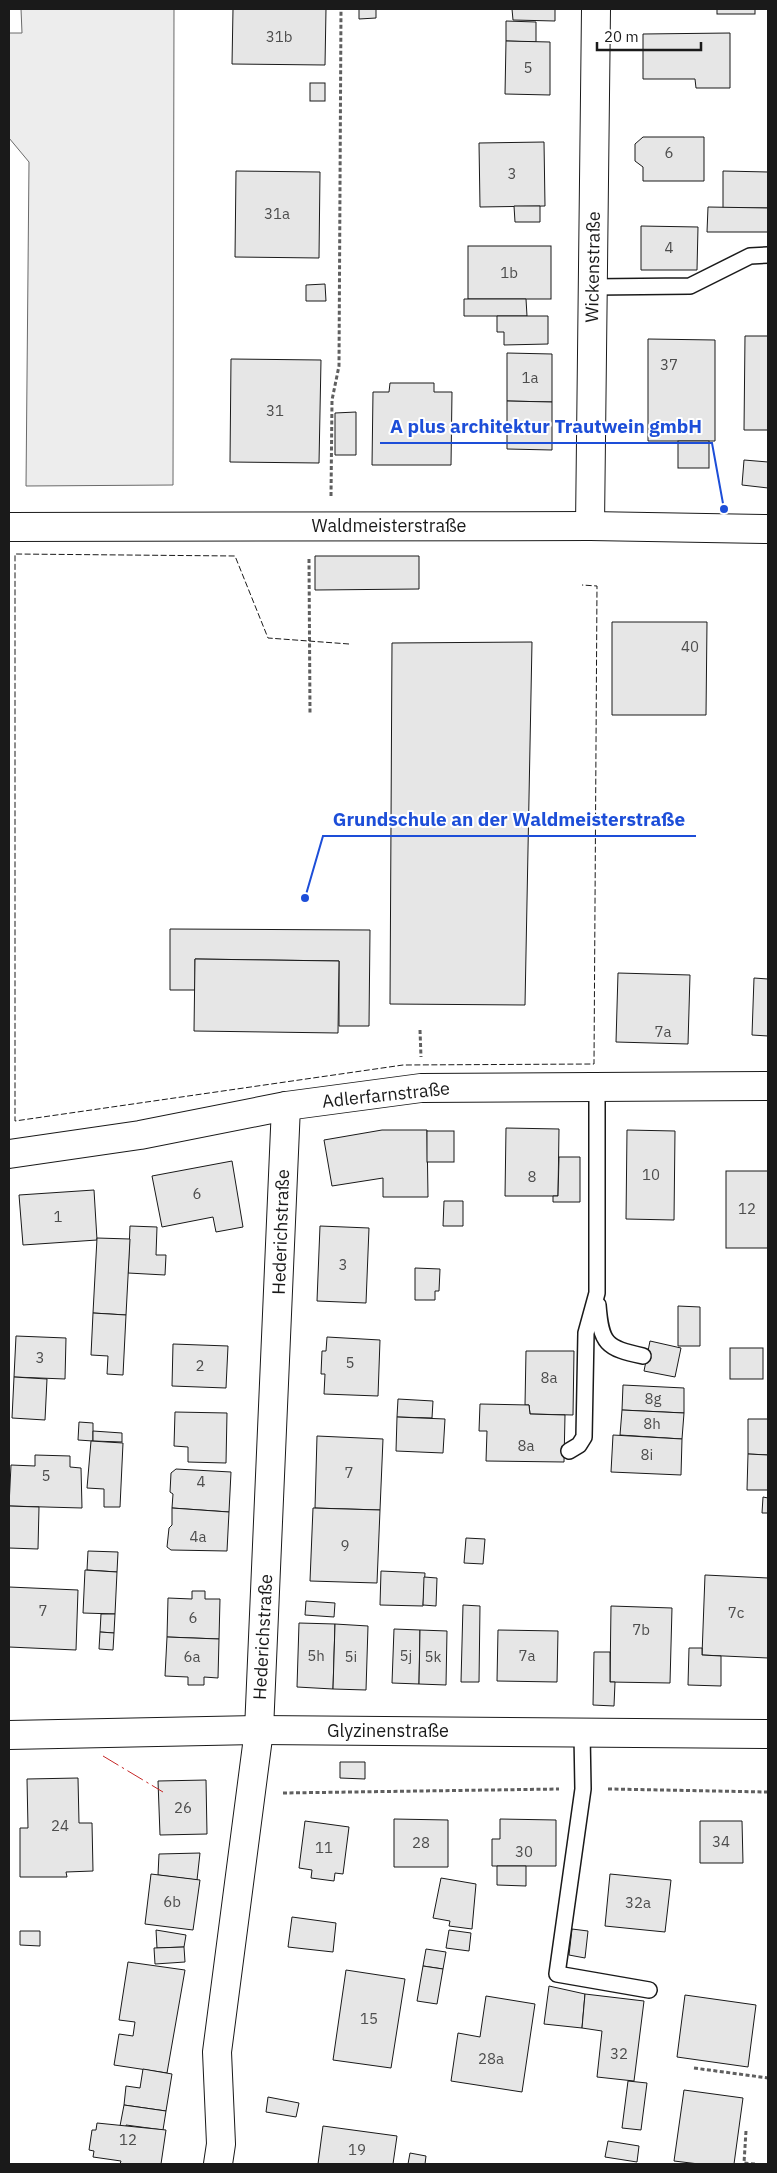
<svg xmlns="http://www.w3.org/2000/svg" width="777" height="2173" font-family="'IBM Plex Sans',sans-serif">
  <rect width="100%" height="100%" fill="#fff"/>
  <!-- built -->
  <path fill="#ededed" stroke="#6a6a6a" d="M21,9h153l-1,476 -147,1 3,-324 -20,-24v-105h13z"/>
  <!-- building -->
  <g fill="#e6e6e6" stroke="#1a1a1a">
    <path d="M233,9h93l-1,56 -93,-1z"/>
    <path d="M359,9h17v9l-17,1z"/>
    <path d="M512,9h43v12l-42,-1z"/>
    <rect x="717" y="9" width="38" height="5"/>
    <path d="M506,21l30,1v20l-30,-1z"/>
    <path d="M730,33v55h-34l-1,-9h-52v-45z"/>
    <path d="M506,41l44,1v53l-45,-1z"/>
    <rect x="310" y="83" width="15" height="18"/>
    <path d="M643,137h61v44h-61v-14l-8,-6v-17z"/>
    <path d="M544,142l1,64 -65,1 -1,-64z"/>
    <path d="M236,171l84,1 -1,86 -84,-1z"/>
    <path d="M723,171l45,1v36h-45z"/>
    <path d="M514,206h26v16h-25z"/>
    <path d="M708,207l60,1v24h-61z"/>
    <path d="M641,226l57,1 -1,43h-56z"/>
    <rect x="468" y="246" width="83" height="53"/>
    <path d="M325,284l1,17h-20v-16z"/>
    <path d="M464,299h62l1,17h-63z"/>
    <path d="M497,316h51v28l-44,1v-13h-7z"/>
    <path d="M745,336h23v94h-24z"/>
    <path d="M648,339l67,1v101h-67z"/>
    <path d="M507,353l45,1v48l-45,-1z"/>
    <path d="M231,359l90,1 -2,103 -89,-1z"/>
    <path d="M390,383h44v9h18l-1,73h-79l1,-73h16z"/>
    <path d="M507,401l45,1v48l-45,-1z"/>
    <path d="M356,412v43h-21v-42z"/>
    <rect x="678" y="441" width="31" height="27"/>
    <path d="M744,460l24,2v26l-26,-3z"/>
    <path d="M315,556h104v33l-104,1z"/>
    <path d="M612,622h95l-1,93h-94z"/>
    <path d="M532,642l-7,363 -135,-1 2,-361z"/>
    <path d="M170,929l200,1 -1,96h-30v-65l-144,-2v31h-25z"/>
    <path d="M195,959l144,2 -1,72 -144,-2z"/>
    <path d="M618,973l72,2 -2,69 -72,-2z"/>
    <path d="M754,978l14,1v57l-16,-1z"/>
    <path d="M506,1128l53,1 -1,67h-53z"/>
    <path d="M382,1130h45l1,67h-45v-19l-51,8 -8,-46z"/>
    <path d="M627,1130l48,1 -1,89 -48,-1z"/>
    <rect x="427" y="1131" width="27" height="31"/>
    <path d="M559,1157h21v45h-27v-6h5z"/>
    <path d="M232,1161l11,66 -27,5 -3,-15 -51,10 -10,-51z"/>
    <rect x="726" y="1171" width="42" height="77"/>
    <path d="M94,1190l3,50 -74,5 -4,-50z"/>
    <path d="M444,1201h19v25h-20z"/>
    <path d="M130,1226l27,1 -1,28h10l-1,20 -37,-2z"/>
    <path d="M320,1226l49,2 -3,75 -49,-2z"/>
    <path d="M97,1238l33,1 -4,76 -33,-2z"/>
    <path d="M415,1268l25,1 -1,22h-4v9h-20z"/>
    <path d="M678,1306l22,1v39h-22z"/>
    <path d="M93,1313l33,2 -3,60 -16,-1 1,-18 -17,-1z"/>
    <path d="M16,1336l50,2 -1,41 -51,-2z"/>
    <path d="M327,1337l53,3 -2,56 -54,-2 1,-20h-4l1,-23h4z"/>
    <path d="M650,1341l31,7 -6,29 -31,-6z"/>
    <path d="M173,1344l55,2 -2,42 -54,-2z"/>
    <rect x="730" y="1348" width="33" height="31"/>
    <path d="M526,1351h48l-1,64 -43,-1 -1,-9h-4z"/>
    <path d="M14,1377l33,2 -2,41 -33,-2z"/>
    <path d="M623,1385l61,3v25l-62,-3z"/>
    <path d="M398,1399l35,2 -1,17 -35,-1z"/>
    <path d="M480,1404l49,1 1,9 35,1 -1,47 -78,-1 1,-30h-8z"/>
    <path d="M622,1410l62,3 -2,26 -62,-4z"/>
    <path d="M175,1412l52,1 -1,50 -38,-1v-15l-14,-1z"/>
    <path d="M397,1417l48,2 -2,34 -47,-2z"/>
    <path d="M748,1419h20v36l-20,-1z"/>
    <path d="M79,1422l14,1v18l-15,-1z"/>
    <path d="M93,1431l29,2v9l-29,-1z"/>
    <path d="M613,1435l69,4 -1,36 -70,-3z"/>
    <path d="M317,1436l66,3 -3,71 -65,-2z"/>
    <path d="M91,1441l32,2 -3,64h-16v-18l-17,-1z"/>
    <path d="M748,1454l20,1v35h-21z"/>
    <path d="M35,1455l35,1v11l11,1 1,40 -73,-2 2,-41 24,1z"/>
    <path d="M176,1469l55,3 -2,40 -57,-4 1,-14 -3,-2 1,-19z"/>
    <path d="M763,1497l5,1v15h-6z"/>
    <path d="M9,1506l30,1 -1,42 -29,-1z"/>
    <path d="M172,1508l57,4 -2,39 -56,-1 -4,-3 2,-19 3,-3z"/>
    <path d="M313,1508l67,2 -3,73 -67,-2z"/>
    <path d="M466,1538l19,1 -2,25 -19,-1z"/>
    <path d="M88,1551l30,1 -1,20 -30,-2z"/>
    <path d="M85,1570l32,2 -2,42 -32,-1z"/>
    <path d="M381,1571l44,2 -2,33 -43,-1z"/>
    <path d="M705,1575l63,3v80l-66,-3z"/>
    <path d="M424,1577l13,1 -1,28 -13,-1z"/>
    <path d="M9,1587l69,3 -2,60 -67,-3z"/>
    <path d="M192,1591h13v8h15l-1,40 -52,-2 1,-39 24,1z"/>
    <path d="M306,1601l29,2 -1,14 -29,-2z"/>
    <path d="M463,1605l17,1 -1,76h-18z"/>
    <path d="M611,1606l61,2 -2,75 -60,-1z"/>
    <path d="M101,1614h14l-1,19 -14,-1z"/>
    <path d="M299,1623l36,1 -2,65 -36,-2z"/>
    <path d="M335,1624l33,2 -2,64 -33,-1z"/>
    <path d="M394,1629l26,1 -1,54 -27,-1z"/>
    <path d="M420,1630l27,1 -1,54 -27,-1z"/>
    <path d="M498,1630l60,1 -1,51 -60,-1z"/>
    <path d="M100,1632l14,1 -1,17 -14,-1z"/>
    <path d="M167,1637l52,2 -1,39 -14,-1v8h-16v-8l-23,-1z"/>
    <path d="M689,1648h13v7l19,1v30l-33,-1z"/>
    <path d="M594,1652h16v30h5l-1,24 -21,-1z"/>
    <path d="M340,1762h25v17l-25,-1z"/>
    <path d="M78,1778l1,45h13l1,48 -27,1 1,5h-47v-49h8l-1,-49z"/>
    <path d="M206,1780l1,54 -47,1 -2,-54z"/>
    <path d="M394,1819l54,1v47h-54z"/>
    <path d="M500,1819l56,1v46h-64v-27h8z"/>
    <path d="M305,1821l44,6 -6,47 -8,-1 -1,8 -23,-3 1,-8 -13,-2z"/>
    <path d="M700,1821h42l1,42h-43z"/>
    <path d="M200,1853l-3,27 -39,-5 1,-21z"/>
    <path d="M497,1866h29v20l-29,-1z"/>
    <path d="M151,1874l49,6 -7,50 -48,-6z"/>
    <path d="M610,1874l61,6 -6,52 -60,-6z"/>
    <path d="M441,1878l35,6 -4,45 -23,-3 1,-5 -17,-3z"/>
    <path d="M292,1917l44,6 -3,29 -45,-5z"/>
    <path d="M572,1929l16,2 -3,27 -16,-3z"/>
    <path d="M156,1930l30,5 -2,12 -27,1z"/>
    <path d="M449,1930l22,3 -2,18 -23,-3z"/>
    <path d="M20,1931h20v15l-20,-1z"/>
    <path d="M184,1947l1,15 -30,2 -1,-16z"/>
    <path d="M426,1949l20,3 -3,17 -20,-3z"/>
    <path d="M128,1962l57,8 -18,103 -53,-8 5,-31 14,2 2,-14 -16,-2z"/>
    <path d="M423,1966l20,3 -6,35 -20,-3z"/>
    <path d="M346,1970l59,9 -14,89 -58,-8z"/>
    <path d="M549,1986l36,8 -3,34 -38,-4z"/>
    <path d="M585,1994l59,7 -10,80 -37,-4 5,-46 -20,-3z"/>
    <path d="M685,1995l71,10 -8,62 -71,-10z"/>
    <path d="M486,1996l49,8 -13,88 -71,-11 7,-48 22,4z"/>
    <path d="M143,2069l29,5 -6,37 -42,-6 2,-19 14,2z"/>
    <path d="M628,2081l19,2 -6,47 -19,-2z"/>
    <path d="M684,2090l59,8 -9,66h-35l-25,-3z"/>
    <path d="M268,2097l31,6 -3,14 -30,-5z"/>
    <path d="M124,2105l42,6 -3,19 -37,-5v2l-6,-1z"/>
    <path d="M97,2123l69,7 -5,34h-41l1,-3 -28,-4 1,-6 -5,-1 3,-20h4z"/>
    <path d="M323,2126l74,10 -4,28h-75z"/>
    <path d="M608,2141l31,5 -2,16 -32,-5z"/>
    <path d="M410,2153l16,3 -1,8h-17z"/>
  </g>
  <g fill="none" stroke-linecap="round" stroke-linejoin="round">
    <defs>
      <g id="lane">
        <path d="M593,287l97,-1 60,-30 18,-1"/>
        <path d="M598,1305c3,39 8,43 45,51"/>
        <path d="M569,1451l10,-6 5,-8 2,-104 11,-40v-207"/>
        <path d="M582,1733l1,56 -26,185 92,16"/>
      </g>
      <g id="street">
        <path d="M590,526l6,-517"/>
        <path d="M9,527l581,-1 178,3"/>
        <path d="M9,1154l131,-19 146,-29 135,-18 347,-2"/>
        <path d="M9,1735l250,-5 509,4"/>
        <path d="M218,2164l3,-20 -4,-92 42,-322 27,-624"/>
      </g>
    </defs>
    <!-- lane casing -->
    <use href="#lane" stroke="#1a1a1a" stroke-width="18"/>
    <!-- street casing -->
    <use href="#street" stroke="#1a1a1a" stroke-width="30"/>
    <!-- path -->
    <g stroke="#5f5f5f" stroke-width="3" stroke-dasharray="4 2.5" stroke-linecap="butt">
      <path d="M331,496l1,-96 7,-34 2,-357"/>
      <path d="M309,559l1,154"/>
      <path d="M420,1030l1,27"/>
      <path d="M608,1789l160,3"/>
      <path d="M283,1793l276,-4"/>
      <path d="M694,2068l74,10"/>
      <path d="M746,2131l-2,32 11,1"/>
    </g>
    <!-- lane -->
    <use href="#lane" stroke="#fff" stroke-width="15"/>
    <!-- street -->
    <use href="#street" stroke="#fff" stroke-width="28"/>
    <!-- fence -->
    <path stroke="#1a1a1a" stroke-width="1" stroke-dasharray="6 2.5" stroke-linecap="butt" d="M349,644l-81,-6 -33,-82 -220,-2v567l388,-56 191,-1 3,-478 -15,-1"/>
    <!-- power -->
    <path stroke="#c62828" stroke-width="1" stroke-dasharray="18 4 2.5 4" stroke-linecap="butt" d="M103,1756l60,36"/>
  </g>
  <g text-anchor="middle" stroke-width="4" stroke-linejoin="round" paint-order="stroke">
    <!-- number labels -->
    <g font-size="15" fill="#4d4d4d">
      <text x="279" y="42">31b</text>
      <text x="528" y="73">5</text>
      <text x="669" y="158">6</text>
      <text x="512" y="179">3</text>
      <text x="277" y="219">31a</text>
      <text x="669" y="253">4</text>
      <text x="509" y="278">1b</text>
      <text x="669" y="370">37</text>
      <text x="530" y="383">1a</text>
      <text x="275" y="416">31</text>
      <text x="690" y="652">40</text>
      <text x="663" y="1037">7a</text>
      <text x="651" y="1180">10</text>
      <text x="532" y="1182">8</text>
      <text x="197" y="1199">6</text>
      <text x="747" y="1214">12</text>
      <text x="58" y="1222">1</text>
      <text x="343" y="1270">3</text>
      <text x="40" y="1363">3</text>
      <text x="350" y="1368">5</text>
      <text x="200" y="1371">2</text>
      <text x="549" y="1383">8a</text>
      <text x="653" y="1404">8g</text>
      <text x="652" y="1429">8h</text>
      <text x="526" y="1451">8a</text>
      <text x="647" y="1460">8i</text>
      <text x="349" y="1478">7</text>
      <text x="46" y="1481">5</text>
      <text x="201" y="1487">4</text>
      <text x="198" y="1542">4a</text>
      <text x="345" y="1551">9</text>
      <text x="43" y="1616">7</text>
      <text x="736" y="1618">7c</text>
      <text x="193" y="1623">6</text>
      <text x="641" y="1635">7b</text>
      <text x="316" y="1661">5h</text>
      <text x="406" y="1661">5j</text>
      <text x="527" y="1661">7a</text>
      <text x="192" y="1662">6a</text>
      <text x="351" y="1662">5i</text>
      <text x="433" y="1662">5k</text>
      <text x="183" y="1813">26</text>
      <text x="60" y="1831">24</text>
      <text x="721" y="1847">34</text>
      <text x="421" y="1848">28</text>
      <text x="324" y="1853">11</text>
      <text x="524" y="1857">30</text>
      <text x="172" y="1907">6b</text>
      <text x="638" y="1908">32a</text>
      <text x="369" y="2024">15</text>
      <text x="619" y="2059">32</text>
      <text x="491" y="2064">28a</text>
      <text x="128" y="2145">12</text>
      <text x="357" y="2155">19</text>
    </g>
    <!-- street labels -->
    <g font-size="18" fill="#1a1a1a" stroke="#fff">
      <text transform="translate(593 267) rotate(-89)" y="6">Wickenstraße</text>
      <text x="389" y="532">Waldmeisterstraße</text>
      <text transform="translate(386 1095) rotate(-6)" y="6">Adlerfarnstraße</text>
      <text transform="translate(281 1232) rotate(-88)" y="6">Hederichstraße</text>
      <text transform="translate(263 1637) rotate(-87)" y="6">Hederichstraße</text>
      <text x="388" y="1737">Glyzinenstraße</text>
    </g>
  </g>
  <!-- callouts -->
  <path fill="none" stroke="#1d4ed8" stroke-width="2" d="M724 509L712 443H380M305 898L323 836H696"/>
  <g fill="#1d4ed8" stroke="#fff" stroke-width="2">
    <circle cx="724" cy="509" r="5"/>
    <circle cx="305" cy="898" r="5"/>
  </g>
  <g font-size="19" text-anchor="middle" font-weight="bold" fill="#1d4ed8" stroke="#fff" stroke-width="4" stroke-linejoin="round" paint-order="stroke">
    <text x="546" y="433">A plus architektur Trautwein gmbH</text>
    <text x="509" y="826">Grundschule an der Waldmeisterstraße</text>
  </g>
  <!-- border -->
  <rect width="777" height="2173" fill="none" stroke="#1a1a1a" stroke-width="20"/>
  <!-- scale -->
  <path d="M597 42v8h104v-8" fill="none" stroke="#1a1a1a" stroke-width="2.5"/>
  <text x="604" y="42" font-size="15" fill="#1a1a1a" stroke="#ffffff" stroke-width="4" paint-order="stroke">20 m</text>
</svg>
